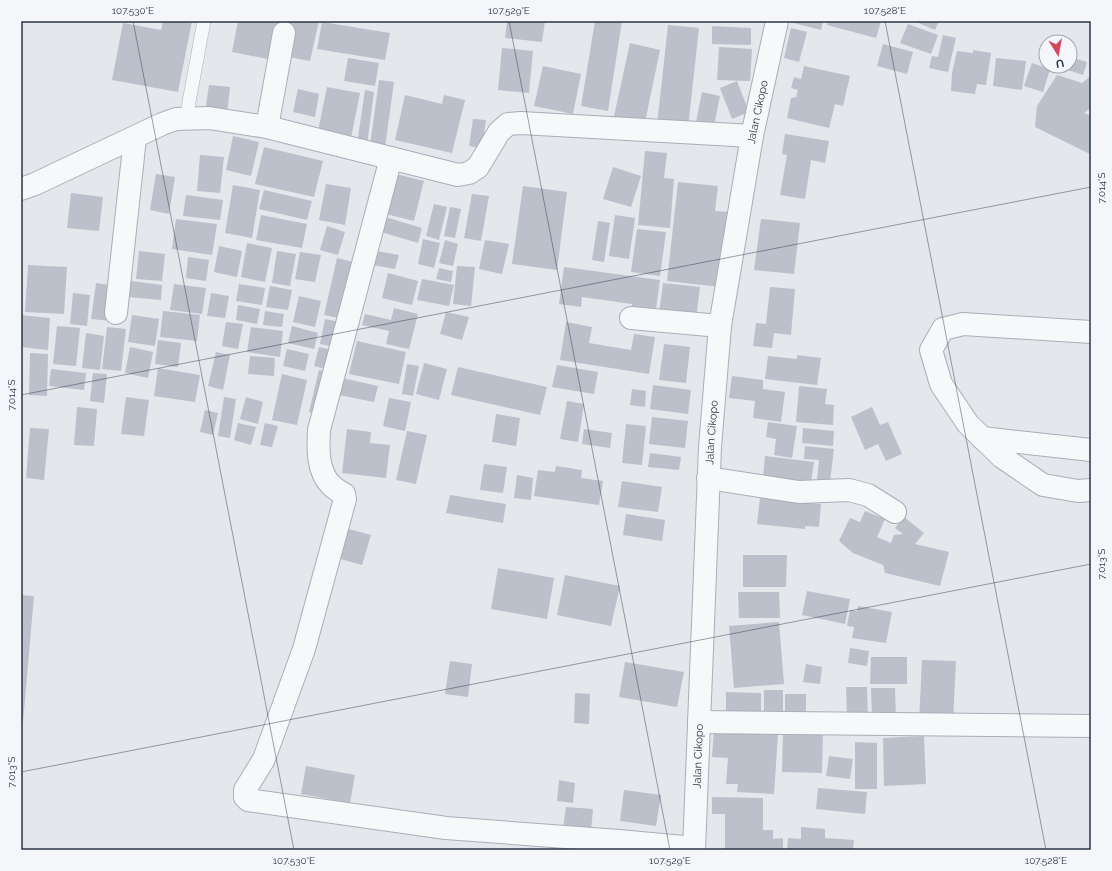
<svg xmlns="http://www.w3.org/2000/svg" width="1112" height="871" font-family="Raleway,sans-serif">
  <rect width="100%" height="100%" fill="#e4e7ec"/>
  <!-- building -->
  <g fill="#bbc0ca">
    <path d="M163,21h29l-14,71 -66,-12 11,-57 38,7z"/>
    <path d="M238,21h42l-7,39 -41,-8z"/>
    <path d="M290,21h29l-9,40 -27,-5z"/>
    <path d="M507,21h38l-3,21 -37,-4z"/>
    <path d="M595,21h27l-14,90 -27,-5z"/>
    <path d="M786,21h37l-2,9z"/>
    <path d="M828,21h53l-5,17 -49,-13z"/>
    <path d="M914,21h25l-4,9z"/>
    <path d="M322,22l68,11 -5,27 -68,-11z"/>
    <path d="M908,24l30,11 -7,19 -31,-11z"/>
    <path d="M668,25l31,3 -11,100 -31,-3z"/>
    <path d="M712,26l39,2v17l-39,-1z"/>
    <path d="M791,28l16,4 -8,30 -15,-4z"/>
    <path d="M943,35l13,3 -8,34 -19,-4 3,-12 6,1z"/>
    <path d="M630,43l30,7 -16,77 -31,-6z"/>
    <path d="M883,44l30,8 -6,22 -30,-8z"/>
    <path d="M719,47l33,2 -2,32 -33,-1z"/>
    <path d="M502,48l31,3 -4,42 -31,-3z"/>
    <path d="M973,50l18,3 -5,32 -9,-1 -2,10 -24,-3 1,-18 5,-22 16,2z"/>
    <path d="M1070,57l17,5 -4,13 -27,-9h14z"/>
    <path d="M348,58l31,5 -4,23 -31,-5z"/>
    <path d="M996,58l30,3 -4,29 -29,-4z"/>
    <path d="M1032,63l18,6 -7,23 -19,-6z"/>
    <path d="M543,66l38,8 -8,40 -39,-8z"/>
    <path d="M804,66l46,10 -7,30 -8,-2 -6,24 -42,-10 4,-20 5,-1 2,-7 -7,-2 3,-11 7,2z"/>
    <path d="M1057,75l25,8 9,-7v32l-7,5 7,3 -1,38 -55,-27 2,-21z"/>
    <path d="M379,80l15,2 -9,65 -15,-2z"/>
    <path d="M737,81l12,31 -17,7 -12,-31z"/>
    <path d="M209,85l21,2 -3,28 -22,-3z"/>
    <path d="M327,87l33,6 -10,50 -33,-7z"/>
    <path d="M298,89l21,5 -4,23 -22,-5z"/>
    <path d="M365,90l9,2 -7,53 -10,-1z"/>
    <path d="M702,92l18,4 -6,30 -18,-4z"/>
    <path d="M405,95l37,9 2,-9 21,5 -13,53 -57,-13z"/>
    <path d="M473,119l13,1 -4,28 -13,-2z"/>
    <path d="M785,134l44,7 -4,22 -14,-3 -6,39 -25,-4 7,-40 -5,-1z"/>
    <path d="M233,136l26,6 -8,34 -25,-6z"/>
    <path d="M264,147l59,14 -9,36 -59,-13z"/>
    <path d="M645,151l22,2 -3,25 10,1 -4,49 -32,-3z"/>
    <path d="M200,155l24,2 -4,36 -23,-2z"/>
    <path d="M613,167l28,9 -10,31 -28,-8z"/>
    <path d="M156,174l19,3 -6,37 -19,-4z"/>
    <path d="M396,174l28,7 -10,40 -28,-7z"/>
    <path d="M678,182l40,4 -3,25 15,1 -9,75 -54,-6z"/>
    <path d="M326,184l25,4 -6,37 -26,-5z"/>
    <path d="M233,185l27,5 -8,48 -27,-5z"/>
    <path d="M523,186l44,6 -10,78 -45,-6z"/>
    <path d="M264,190l48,11 -5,19 -48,-11z"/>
    <path d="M71,193l32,4 -4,34 -32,-3z"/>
    <path d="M472,194l17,2 -8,45 -17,-3z"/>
    <path d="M186,195l37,5 -3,20 -37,-4z"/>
    <path d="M434,204l13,3 -8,33 -13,-4z"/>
    <path d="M450,207l11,2 -6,29 -11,-2z"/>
    <path d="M261,215l46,9 -5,24 -46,-8z"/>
    <path d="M615,215l20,3 -6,41 -20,-3z"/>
    <path d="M385,217l37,11 -4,15 -37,-11z"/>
    <path d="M176,219l41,5 -5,31 -40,-6z"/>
    <path d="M761,219l39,4 -6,51 -40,-4z"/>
    <path d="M598,221l12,2 -6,39 -12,-2z"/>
    <path d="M327,226l18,6 -7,23 -18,-5z"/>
    <path d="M637,229l29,3 -6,44 -29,-4z"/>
    <path d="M423,239l17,4 -6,25 -16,-4z"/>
    <path d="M445,240l13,4 -5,22 -14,-3z"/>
    <path d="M485,240l24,4 -7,30 -23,-5z"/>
    <path d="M247,243l25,5 -7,34 -24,-5z"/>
    <path d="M219,246l23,5 -5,26 -23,-5z"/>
    <path d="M139,251l26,3 -3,27 -26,-2z"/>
    <path d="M277,251l19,3 -6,32 -18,-3z"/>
    <path d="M377,251l22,4 -4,14 -22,-4z"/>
    <path d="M300,252l21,3 -6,27 -20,-3z"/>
    <path d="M188,257l21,3 -3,21 -20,-3z"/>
    <path d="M337,258l24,6 -13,56 -24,-5z"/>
    <path d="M28,265l39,2 -3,47 -39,-2z"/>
    <path d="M457,266l18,1 -4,39 -18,-2z"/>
    <path d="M564,267l96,13 -5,36 -24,-3 1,-9 -50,-7 -1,10 -22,-3z"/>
    <path d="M439,268l14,3 -2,11 -15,-3z"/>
    <path d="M388,273l30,8 -6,24 -30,-7z"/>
    <path d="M422,279l32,6 -5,21 -32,-6z"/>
    <path d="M131,281l31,4 -1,15 -32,-3z"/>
    <path d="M96,283l20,3 -5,35 -20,-2z"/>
    <path d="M663,283l37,4 -4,32 -37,-5z"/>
    <path d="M174,284l32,4 -4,26 -32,-4z"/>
    <path d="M239,284l26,4 -3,17 -26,-4z"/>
    <path d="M270,286l22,4 -4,20 -22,-3z"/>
    <path d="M770,287l25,2 -4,46 -17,-2 -2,15 -19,-2 3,-23 10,1z"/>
    <path d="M73,293l17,2 -3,31 -17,-2z"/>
    <path d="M211,293l18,3 -4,22 -18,-2z"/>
    <path d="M299,296l22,5 -6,26 -22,-5z"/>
    <path d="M238,305l22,4 -3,15 -21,-4z"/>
    <path d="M394,308l24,6 -9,35 -23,-5 3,-13 -27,-6 3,-11 26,6z"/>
    <path d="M163,311l37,4 -3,26 -37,-4z"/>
    <path d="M265,311l19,3 -2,13 -19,-2z"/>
    <path d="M446,312l23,5 -7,23 -22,-6z"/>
    <path d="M21,315l29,3 -2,32 -27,-3z"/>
    <path d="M132,315l27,4 -4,27 -27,-4z"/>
    <path d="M325,319l20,4 -5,25 -20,-4z"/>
    <path d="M226,322l17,2 -5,25 -16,-3z"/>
    <path d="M566,322l26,5 -3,16 42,7 3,-16 21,3 -6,37 -89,-14z"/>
    <path d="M57,326l23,2 -4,38 -23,-2z"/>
    <path d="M292,326l26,7 -4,16 -26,-6z"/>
    <path d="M107,327l19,2 -5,42 -19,-2z"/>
    <path d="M251,327l32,4 -3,26 -33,-5z"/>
    <path d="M86,333l18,3 -4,34 -18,-2z"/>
    <path d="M158,340l23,3 -3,24 -23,-3z"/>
    <path d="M357,341l49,11 -7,32 -50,-10z"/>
    <path d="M664,344l26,3 -4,36 -27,-3z"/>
    <path d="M130,347l23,5 -5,26 -23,-5z"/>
    <path d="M319,347l18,4 -5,20 -18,-5z"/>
    <path d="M287,349l22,5 -4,17 -22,-5z"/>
    <path d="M216,352l14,3 -7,35 -15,-4z"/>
    <path d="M30,353l18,1 -1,42 -18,-1z"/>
    <path d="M797,355l24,3 -4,27 -52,-6 3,-23 29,3z"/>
    <path d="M250,356l25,2 -1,18 -26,-2z"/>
    <path d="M424,363l23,6 -8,31 -23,-6z"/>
    <path d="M407,364l12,2 -6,30 -11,-2z"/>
    <path d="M557,365l41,7 -4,22 -42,-7z"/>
    <path d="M458,367l89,20 -7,28 -89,-20z"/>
    <path d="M158,368l42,7 -5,27 -41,-6z"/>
    <path d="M51,369l35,4 -2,17 -35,-4z"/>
    <path d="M319,370l11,3 -10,42 -11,-3z"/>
    <path d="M93,373l14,1 -3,29 -14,-2z"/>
    <path d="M282,374l25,6 -10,45 -25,-5z"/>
    <path d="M732,376l31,4v9l22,3 -4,30 -28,-4 2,-17 -26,-3z"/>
    <path d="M342,378l36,8 -4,16 -35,-7z"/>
    <path d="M653,385l38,5 -3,24 -38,-5z"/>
    <path d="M799,386l28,3 -2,15 9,1 -1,20 -37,-3z"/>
    <path d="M632,389l14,2 -1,16 -15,-2z"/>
    <path d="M126,397l23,3 -5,36 -23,-2z"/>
    <path d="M224,397l12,2 -6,39 -12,-2z"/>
    <path d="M246,397l17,5 -5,22 -18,-5z"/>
    <path d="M389,398l22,4 -6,29 -22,-5z"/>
    <path d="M567,401l17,3 -6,38 -18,-3z"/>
    <path d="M77,407l20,2 -3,37 -20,-1z"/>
    <path d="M872,407l8,18 8,-3 14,32 -16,7 -8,-17 -13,6 -14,-33z"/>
    <path d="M205,410l13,3 -5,22 -13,-3z"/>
    <path d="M496,414l24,4 -4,28 -24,-4z"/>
    <path d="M652,417l36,4 -3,27 -36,-4z"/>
    <path d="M768,422l29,4 -5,32 -18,-3 2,-16 -10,-2z"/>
    <path d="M238,423l18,4 -5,18 -17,-5z"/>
    <path d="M265,423l13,3 -6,21 -12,-2z"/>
    <path d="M626,424l20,2 -4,39 -20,-2z"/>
    <path d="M30,428l19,1 -5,51 -18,-2z"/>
    <path d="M803,428l31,3 -1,15 -31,-3z"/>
    <path d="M347,429l24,3 -1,11 20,2 -4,33 -44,-5z"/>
    <path d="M584,429l28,4 -2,15 -28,-4z"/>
    <path d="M407,431l20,4 -11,49 -20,-4z"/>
    <path d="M805,446l29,3 -4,33 -13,-1 2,-21 -15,-1z"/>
    <path d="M650,453l31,4 -2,13 -31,-3z"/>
    <path d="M765,456l49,6 -4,28 -47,-12z"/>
    <path d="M484,464l23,3 -4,26 -23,-3z"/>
    <path d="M556,466l26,4 -1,8 22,3 -4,24 -65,-9 4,-26 17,2z"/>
    <path d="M517,475l16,3 -2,22 -17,-2z"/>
    <path d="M622,481l40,6 -4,25 -40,-5z"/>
    <path d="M450,495l56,9 -3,19 -57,-10z"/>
    <path d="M760,498l61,6 -2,23 -14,-1v3l-48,-5z"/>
    <path d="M865,511l20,8 -8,18 14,6 3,-8 9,-1 -8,-6 9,-11 20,16 -9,11 34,8 -9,34 -55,-13 -2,-8 -30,-12 -14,-12 11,-23 10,4z"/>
    <path d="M626,514l39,6 -3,21 -39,-6z"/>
    <path d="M345,528l26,7 -9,30 -25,-7z"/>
    <path d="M743,555h44l-1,32h-43z"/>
    <path d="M498,568l56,10 -7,41 -56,-10z"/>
    <path d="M565,575l55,11 -9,40 -54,-11z"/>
    <path d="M807,591l43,8 -5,25 -43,-9z"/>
    <path d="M738,592h41l1,26h-41z"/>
    <path d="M21,595l13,1 -11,126h-2z"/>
    <path d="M858,606l34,6 -6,31 -34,-5 2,-11 -7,-1 3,-16 7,1z"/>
    <path d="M779,622l5,62 -50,4 -5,-62z"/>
    <path d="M850,648l19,3 -2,15 -19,-3z"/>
    <path d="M871,657h36v27h-37z"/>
    <path d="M922,660l34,1 -3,62 -34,-1z"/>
    <path d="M450,661l22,3 -4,33 -23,-3z"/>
    <path d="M625,662l59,10 -7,35 -58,-10z"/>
    <path d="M806,664l16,3 -2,17 -17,-2z"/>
    <path d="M846,687h21l1,31 -21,1z"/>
    <path d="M871,688h24l1,31h-24z"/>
    <rect x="764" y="690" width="19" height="27"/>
    <path d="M726,692l35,1v20l-35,-1z"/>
    <path d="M575,693l15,1 -1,30 -15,-1z"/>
    <path d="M785,694h21v25l-21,-1z"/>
    <path d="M783,729h40l-1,44 -40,-1z"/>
    <path d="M714,730l64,4 -4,60 -37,-2 1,-8h-12l2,-26 -16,-1z"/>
    <path d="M924,736l2,48 -42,2 -1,-48z"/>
    <path d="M855,742l22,1v46h-22z"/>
    <path d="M829,756l24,3 -3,20 -24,-3z"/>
    <path d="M306,766l49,9 -5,28 -49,-9z"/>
    <path d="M559,780l16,3 -2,20 -16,-2z"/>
    <path d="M818,788l49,4 -2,22 -49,-5z"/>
    <path d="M624,790l37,5 -5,31 -36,-5z"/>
    <path d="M712,797l51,1v32h10v9l10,-1v12h-58v-36h-13z"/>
    <path d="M566,807l27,2 -2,22 -28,-3z"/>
    <path d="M801,827l24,2v9l29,2 -1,10h-66l1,-12 13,1z"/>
  </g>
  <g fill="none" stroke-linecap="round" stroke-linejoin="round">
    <defs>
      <path id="service" d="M187,118l2,-16 15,-81"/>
      <g id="minor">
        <path d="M267,127l17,-94"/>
        <path d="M391,158l-72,272c-1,18 -2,41 12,55 4,4 9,7 13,9l1,5 -41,150 -40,110 -19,31v7l3,3 198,28 173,13 75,7"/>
        <path d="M21,189l14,-5 127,-60 14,-5 33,-1 58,9 191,48 11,-2 9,-6 21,-35 9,-8 13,-1 231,13"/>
        <path d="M116,313l19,-175"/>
        <path d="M631,318l89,8"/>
        <path d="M1091,332l-128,-8 -20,5 -12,21 10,34 27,40 34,33 41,28 35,6 13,-1"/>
        <path d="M982,438l109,12"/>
        <path d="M708,478l91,14 50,-2 19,5 27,17"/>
        <path d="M699,722l392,4"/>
      </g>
      <g id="tertiary">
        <path id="s1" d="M694,850l16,-403 10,-121 32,-190 25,-115"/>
      </g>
    </defs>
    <!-- service casing -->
    <use href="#service" stroke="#a9aeb7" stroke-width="14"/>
    <!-- minor casing -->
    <use href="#minor" stroke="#a9aeb7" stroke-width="24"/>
    <!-- tertiary casing -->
    <use href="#tertiary" stroke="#a9aeb7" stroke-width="24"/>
    <!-- service -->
    <use href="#service" stroke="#f7f8fa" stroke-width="13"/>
    <!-- minor -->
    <use href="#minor" stroke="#f7f8fa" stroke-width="22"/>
    <!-- tertiary -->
    <use href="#tertiary" stroke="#f7f8fa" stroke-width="22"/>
  </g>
  <!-- ticks -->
  <path fill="none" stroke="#2b3445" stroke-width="1" stroke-opacity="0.45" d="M133,21l161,829M509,21l161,829M885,21l161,829M21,395l1070,-208M21,772l1070,-208"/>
  <g text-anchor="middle" stroke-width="3" stroke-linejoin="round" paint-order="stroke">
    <!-- street labels -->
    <g font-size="11" fill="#2b3445" stroke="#f4f6f9">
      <text dy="4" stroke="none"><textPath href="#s1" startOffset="742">Jalan Cikopo</textPath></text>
      <text dy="4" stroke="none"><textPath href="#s1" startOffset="418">Jalan Cikopo</textPath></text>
      <text dy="4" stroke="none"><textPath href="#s1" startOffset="94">Jalan Cikopo</textPath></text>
    </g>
  </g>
  <!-- border -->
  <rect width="1112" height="871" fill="none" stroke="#f4f6f9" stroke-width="44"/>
  <!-- north arrow -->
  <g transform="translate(1058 54) rotate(169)"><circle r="19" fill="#f4f6f9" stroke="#a4a8b1"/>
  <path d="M0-3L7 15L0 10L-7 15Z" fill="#d1495b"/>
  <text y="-6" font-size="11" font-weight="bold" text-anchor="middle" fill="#2b3445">U</text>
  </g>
  <rect x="22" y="22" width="1068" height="827" fill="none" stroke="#2b3445" stroke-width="1.5"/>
  <g font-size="10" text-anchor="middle" fill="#2b3445">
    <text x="133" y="14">107.530°E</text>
    <text x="509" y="14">107.529°E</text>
    <text x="885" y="14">107.528°E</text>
    <text transform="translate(1101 188) rotate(-90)" y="4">7.014°S</text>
    <text transform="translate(11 395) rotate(-90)" y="4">7.014°S</text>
    <text transform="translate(1101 564) rotate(-90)" y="4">7.013°S</text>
    <text transform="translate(11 772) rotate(-90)" y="4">7.013°S</text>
    <text x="294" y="864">107.530°E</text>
    <text x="670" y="864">107.529°E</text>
    <text x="1046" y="864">107.528°E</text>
  </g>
</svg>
